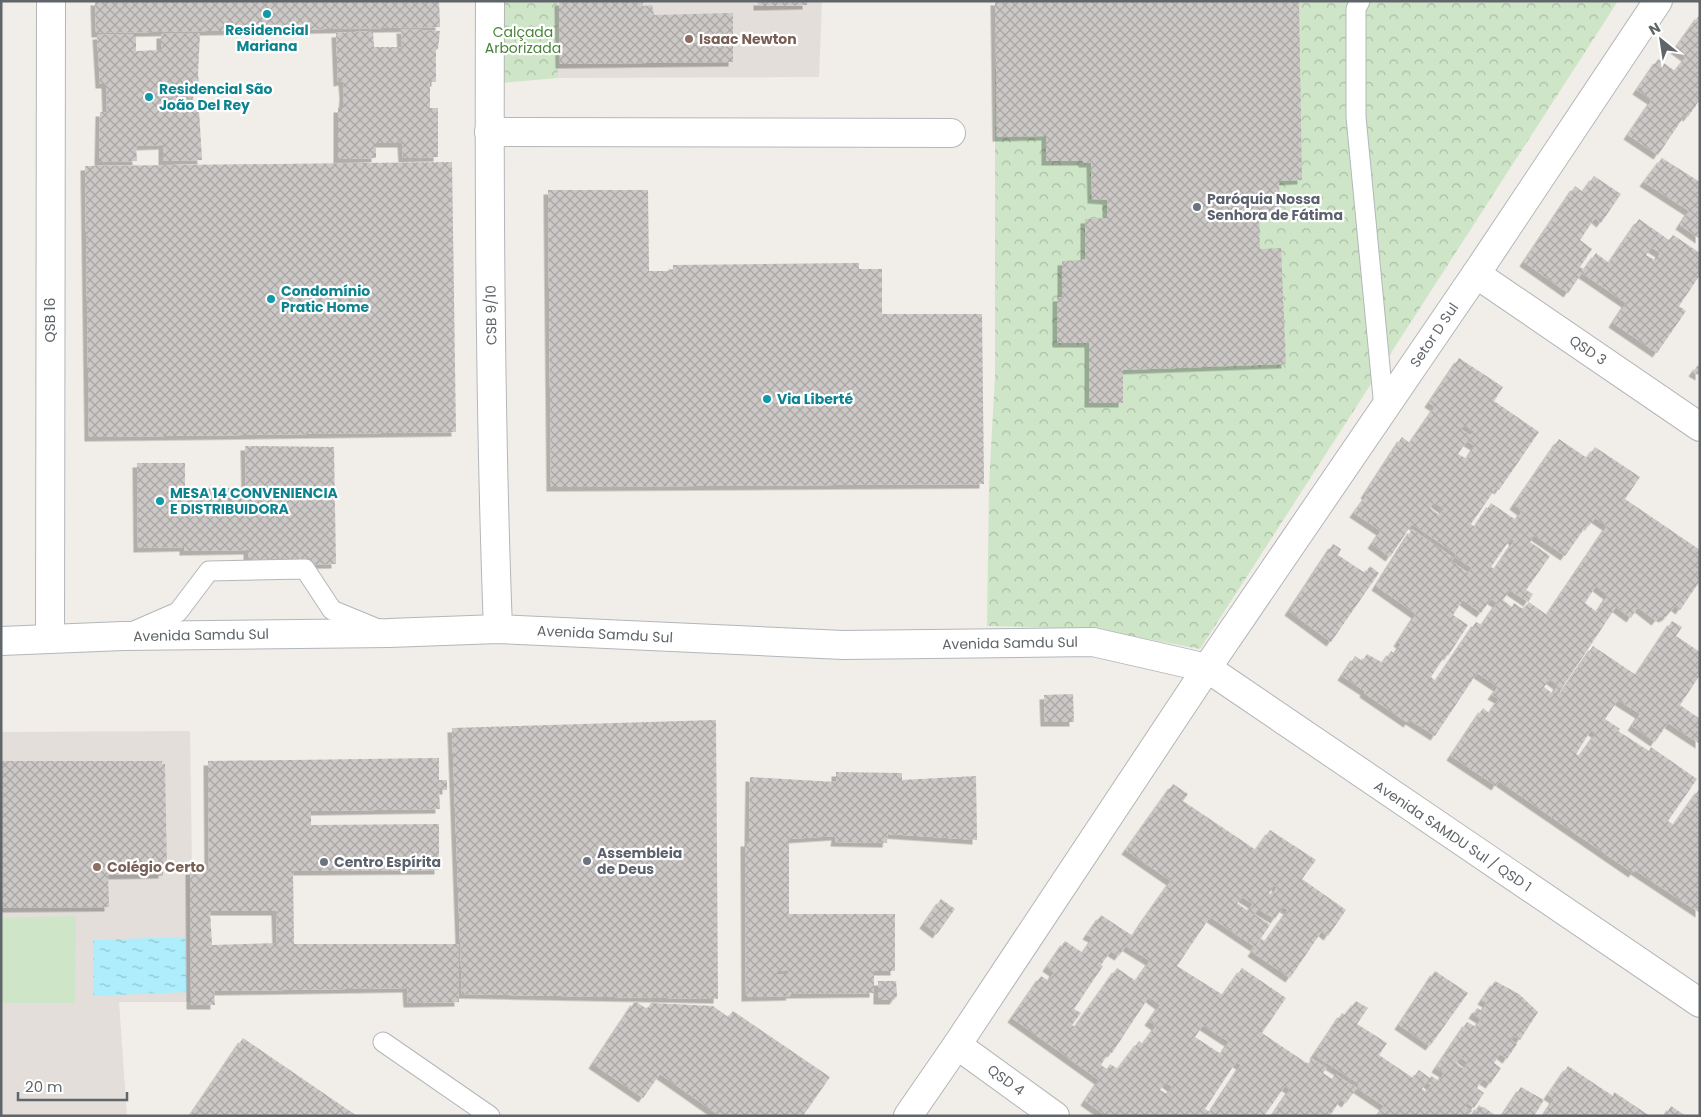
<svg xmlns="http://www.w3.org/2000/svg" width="1701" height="1117" font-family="Poppins,sans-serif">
  <defs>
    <pattern id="park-crowns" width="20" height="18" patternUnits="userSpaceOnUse" patternTransform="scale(1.25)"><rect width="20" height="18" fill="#cee6c7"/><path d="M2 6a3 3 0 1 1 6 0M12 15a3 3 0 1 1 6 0" fill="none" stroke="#aabea5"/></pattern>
    <pattern id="water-ripples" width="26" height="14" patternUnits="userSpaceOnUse" patternTransform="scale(1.25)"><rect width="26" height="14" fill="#aeedfb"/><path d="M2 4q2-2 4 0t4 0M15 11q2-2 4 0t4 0" fill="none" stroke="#91c4cf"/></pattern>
    <pattern id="building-cross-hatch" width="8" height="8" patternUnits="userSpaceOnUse" patternTransform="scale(1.25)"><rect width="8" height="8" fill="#ccc8c6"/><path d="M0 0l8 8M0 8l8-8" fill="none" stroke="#a9a6a5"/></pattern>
    <filter id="shadow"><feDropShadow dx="-4.5" dy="4.5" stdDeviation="0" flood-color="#0004"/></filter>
  </defs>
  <rect width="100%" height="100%" fill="#f1ede8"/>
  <!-- education -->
  <g fill="#e3deda">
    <path d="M557,1h265l-3,76 -261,1z"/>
    <path d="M190,731l4,271h-75l8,114h-126v-384z"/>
  </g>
  <!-- park -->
  <g fill="url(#park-crowns)">
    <path d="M490,1h67l1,77 -69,6z"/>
    <path d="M995,1h623l-418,648 -106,-20 -107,-3 2,-141 6,-109z"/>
  </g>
  <!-- pitch -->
  <path fill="#cee6c7" d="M76,916l-1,87h-74v-85z"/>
  <!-- water -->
  <path fill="url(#water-ripples)" d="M185,937l2,55 -94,4v-56z"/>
  <!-- building -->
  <g fill="url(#building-cross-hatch)" fill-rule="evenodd" filter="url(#shadow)">
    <path d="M95,1h344l1,26 -344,6z"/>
    <path d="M559,1h84v5l9,-1 2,10 79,-2v49l-173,2z"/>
    <path d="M758,1h49v4l-46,1h-3z"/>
    <path d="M995,1h304l3,179 -23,1 1,34 -21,1 1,33 21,-1 5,116 -163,6v33h-34v-60h-32v-46h5v-36l20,-1 3,-1v-40l22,-1v-18l-15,-1 -1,-36h-8v-2h-37v-25l-49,1z"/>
    <path d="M1700,14v89l-2,-1 -10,15 -3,-2 -27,40 -30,-20 24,-35 -15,-10 21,-31 17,12 11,-14 -11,-8z"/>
    <path d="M401,29l39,2 -2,18 -2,1v32h-6v26h8v49l-35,1 -1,-15h-26v15l-38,1v-51h5l1,-13 -1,-14 -5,1 -2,-49 37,-2 1,16h28z"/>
    <path d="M200,33l-2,41 1,9 -5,1 1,11h-2l1,15h5l3,50 -39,1v-16l-27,1 1,15 -38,1 1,-50h7l-1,-28h-6l-3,-49 39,-1v17l25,-1v-16z"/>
    <path d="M1662,158l38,24v57l-20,-14 9,-14 -45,-29z"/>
    <path d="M452,162l4,270 -367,5 -4,-271z"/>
    <path d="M1594,176l27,18 -20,29 -6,-5 -15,22 12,9 -12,18 4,3 12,-17 13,10 30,-44 30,21 4,-5 27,18v22l-21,31 7,5 -29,42 -44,-30 13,-20 -44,-30 -14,20 -44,-31 51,-76 8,6zM1651,247l9,6 -4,8 -10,-6z"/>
    <path d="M548,190h100l1,81h24v-6l186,-2v6h23v45h100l2,170 -433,3z"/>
    <path d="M1459,358l44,29 -9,14 45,31 -40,58 -3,-2 -25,36 4,3 16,-24 25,17 6,-9 -8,-6 45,-66 28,19 8,-11 45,30 -15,22 75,51v31l-20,29 -5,-4 -8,10 -4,2 -3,-2 -4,5 -18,-14 -7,11 -15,-11 -56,84 1,2 32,-47 43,29 36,-54 10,6 -6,9 24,16v23l-20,30 20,14v25l-32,-21 -13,19 -23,-16 8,-12 -22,-14 -13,19 15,10 -2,2 31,20 2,-4 46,32 -29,42 6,4 26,-37v125l-65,-43 -2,3 -134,-92 -3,5 -45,-30 32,-48 6,5 10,-14 -7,-4 6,-8 -21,-14 -42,63 -25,-16 -2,3 -44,-30 1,-2 -23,-15 13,-20 7,5 5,-7 16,9 8,-12 4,3 6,-10 -3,-2 18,-28 -40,-28 36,-57 42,29 -3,3 17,12 4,-5 -17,-11 1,-3 -44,-30 -22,33 -18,-13 9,-13 -27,-18 13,-18 -2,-1 37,-57 8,6 25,-36 -6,-4zM1464,425l10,6 -4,4 -9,-6zM1467,441l8,5 -8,13 -9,-5zM1434,502l10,7 -5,6 -9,-7zM1595,518l12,8 -60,89 -18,-13 -6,7 -9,-6 -2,4 -9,-7 7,-10 18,12 5,-8 -7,-4 24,-34 -20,-14 4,-7 31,21 22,-31 2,1zM1511,538l3,3 -19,28 -4,-2zM1596,586l12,9 -11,17 -12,-9zM1491,599l6,4 -15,22 -6,-3 -40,59 -5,-4 15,-23 2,2 20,-31 -15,-10 10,-15 18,13zM1550,679l8,6 -5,9 -9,-7zM1591,730l5,3 -16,23 -4,-2z"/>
    <path d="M1698,365l2,1v10l-7,-4z"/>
    <path d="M245,446l89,1 2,117 -88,1v-15l-64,1v-4l-46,1 -1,-85h48v26l61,-1z"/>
    <path d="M1333,544l8,5 -3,6 27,18 5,-7 9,7 -48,69 -42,-31z"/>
    <path d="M1073,694l1,28h-29l-1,-27z"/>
    <path d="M716,720l2,279 -256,-5 -10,-266z"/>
    <path d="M439,758v22h8v10h-8l1,19 -129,2v14l128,-1v46l-146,1 1,73h165v58l-51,1 -1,-15 -193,3 1,14h-24l-1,-135h19l-1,-109zM210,911h66l1,32 -65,2z"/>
    <path d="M1,761h161v3h3l2,107h-4v3l-55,1 1,32 -108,1z"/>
    <path d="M836,772l66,1v7l74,-4 1,64 -89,-6 -1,9 -52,-1 1,-6 -47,3v75h106v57h-21v22l-84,1 1,2 -45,1 -1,-155h4l1,-65 86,5zM788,970l1,4h-12v-3z"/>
    <path d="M1173,784l15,10 -5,7 73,49 14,-20 46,30 -14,19 44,31 -18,26 -6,-5 -32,47 -38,-26 9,-13 5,2 22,-31 -5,-3 -8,12 -17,-10 -4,5 16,11 -15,22 -45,-30 -33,49 46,29 19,-27 44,30 -24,35 46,31 4,-6 15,10 -4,5 9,6 3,-5 22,14 -11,15 -5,-4 -11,17h-58l18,-27 -5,-3 -21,30h-158l-21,-15 14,-21 -87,-62 29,-42 8,5 5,-9 -7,-5 18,-26 18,12 10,-15 -6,-3 14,-20 32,21 13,-20 25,-35 -45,-31zM1274,885l3,2 -5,8 -3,-2zM1242,897l11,7 -5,7 -11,-8zM1126,946l24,15 -14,20 -19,-13 -42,59 -3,-2 9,-12 -7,-4 29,-43 -2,-1 10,-14 8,5zM1149,997l11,8 -11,16 7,5 -13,18 -4,-3 -21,28 -8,-5 -3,5 -6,-4 8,-13 3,1zM1203,1025l26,17 -8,12 -26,-17zM1236,1062l5,3 -31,47 -5,-3zM1165,1082l7,5 -5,7 -7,-4z"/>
    <path d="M941,899l14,10 -18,25 -13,-10z"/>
    <path d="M1435,971l33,22 -38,53 -31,-21z"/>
    <path d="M878,981h18l1,15 -3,4h-16z"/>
    <path d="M1495,981l24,13 19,18 -18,28 -6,-4 -3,4 6,4 -10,15 -7,-5 -6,9 7,5 -11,16 -7,-5 -6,9 7,5 -10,15 -7,-5 -2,4 7,4 -4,5h-91l7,-10 -27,-18 2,-4 -45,-29 28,-42 3,2 11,-14 12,7 -11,16 30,19 -8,12 34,23 6,-8 11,8 1,-2 8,5 5,-8 -8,-5 31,-46 9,5 5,-8 -8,-5 4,-6 5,3 5,-8 -5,-3zM1460,1057l8,6 -4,6 -8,-6zM1426,1082l5,3 -5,7 -4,-3z"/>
    <path d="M635,1001l12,8 4,-6 62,3 15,11 5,-6 97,66 -27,39h-83l-60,-42 -17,24 -50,-34z"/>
    <path d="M243,1038l114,78h-167z"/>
    <path d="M1568,1066l45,30 1,-4 36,24h-107l11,-17 -6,-4z"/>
    <path d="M1521,1087l23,13 -10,16h-32z"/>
    <path d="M1479,1105l4,3 1,-1 12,9h-24z"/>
    <path d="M1671,1106l15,10h-21z"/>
  </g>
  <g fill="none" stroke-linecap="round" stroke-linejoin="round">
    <defs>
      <g id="lane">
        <path d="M1360,1l-4,8v108l28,291"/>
        <path d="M132,632l46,-20 31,-41 96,-2 27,41 46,19"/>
        <path d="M383,1042l107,74"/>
      </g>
      <g id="street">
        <path d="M490,1c-1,210 0,419 8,628"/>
        <path d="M489,132l462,1"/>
        <path d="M1476,274l224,153"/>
        <path d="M50,639l1,-638"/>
        <path d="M957,1045l98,71"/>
      </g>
      <g id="secondary">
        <path d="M1,641l122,-5 266,-3 109,-4 345,16 250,-3 114,26 493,335"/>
        <path d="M908,1116l49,-71 250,-377 269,-394 182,-273"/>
      </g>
    </defs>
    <!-- lane casing -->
    <use href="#lane" stroke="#b3b7ba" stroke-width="21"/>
    <!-- street casing -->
    <use href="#street" stroke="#b3b7ba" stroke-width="30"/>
    <!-- secondary casing -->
    <use href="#secondary" stroke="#b2b7ba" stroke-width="30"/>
    <!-- lane -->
    <use href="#lane" stroke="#fff" stroke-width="19"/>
    <!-- street -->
    <use href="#street" stroke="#fff" stroke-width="28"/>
    <!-- secondary -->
    <use href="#secondary" stroke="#fff" stroke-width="28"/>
  </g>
  <!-- markers -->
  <g fill="#0f9aa8" stroke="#fff" stroke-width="2">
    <circle cx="267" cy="14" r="5"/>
    <circle cx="149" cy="97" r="5"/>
    <circle cx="271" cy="299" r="5"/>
    <circle cx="767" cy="399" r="5"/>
    <circle cx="160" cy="501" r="5"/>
  </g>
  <g fill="#8d6e63" stroke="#fff" stroke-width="2">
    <circle cx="689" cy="39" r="5"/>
    <circle cx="97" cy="867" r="5"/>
  </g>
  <g fill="#6b7280" stroke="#fff" stroke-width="2">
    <circle cx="1197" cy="207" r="5"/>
    <circle cx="587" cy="861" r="5"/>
    <circle cx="324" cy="862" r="5"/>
  </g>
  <g text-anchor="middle" stroke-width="4.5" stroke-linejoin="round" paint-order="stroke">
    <!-- culture labels -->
    <g font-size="14" font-weight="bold" fill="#0d838f" stroke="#fff" text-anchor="start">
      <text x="267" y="35" text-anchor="middle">Residencial<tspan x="267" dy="16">Mariana</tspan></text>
      <text x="159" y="94">Residencial São<tspan x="159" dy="16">João Del Rey</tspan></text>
      <text x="281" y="296">Condomínio<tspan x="281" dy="16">Pratic Home</tspan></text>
      <text x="777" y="404">Via Liberté</text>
      <text x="170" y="498">MESA 14 CONVENIENCIA<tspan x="170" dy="16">E DISTRIBUIDORA</tspan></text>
    </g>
    <!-- park labels -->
    <g font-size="14" fill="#49843a" stroke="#fff">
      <text x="523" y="37">Calçada<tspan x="523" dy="16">Arborizada</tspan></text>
    </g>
    <!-- education labels -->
    <g font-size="14" font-weight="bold" fill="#785e54" stroke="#fff" text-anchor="start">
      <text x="699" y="44">Isaac Newton</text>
      <text x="107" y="872">Colégio Certo</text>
    </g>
    <!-- worship labels -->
    <g font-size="14" font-weight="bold" fill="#5b616d" stroke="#fff" text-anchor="start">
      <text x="1207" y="204">Paróquia Nossa<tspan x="1207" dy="16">Senhora de Fátima</tspan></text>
      <text x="597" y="858">Assembleia<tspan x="597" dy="16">de Deus</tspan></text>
      <text x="334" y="867">Centro Espírita</text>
    </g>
    <!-- street labels -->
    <g font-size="14" fill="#5f6568" stroke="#fff">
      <text transform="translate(491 315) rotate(-91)" y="5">CSB 9/10</text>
      <text transform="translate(50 320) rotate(-90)" y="5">QSB 16</text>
      <text transform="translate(1434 335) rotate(-56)" y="5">Setor D Sul</text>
      <text transform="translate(1588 350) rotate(34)" y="5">QSD 3</text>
      <text transform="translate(605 634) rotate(3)" y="5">Avenida Samdu Sul</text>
      <text transform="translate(201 635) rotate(-1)" y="5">Avenida Samdu Sul</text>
      <text transform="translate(1010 643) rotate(-1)" y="5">Avenida Samdu Sul</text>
      <text transform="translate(1453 836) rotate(34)" y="5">Avenida SAMDU Sul / QSD 1</text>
      <text transform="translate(1006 1080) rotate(36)" y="5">QSD 4</text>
    </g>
  </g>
  <!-- border -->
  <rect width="1701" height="1117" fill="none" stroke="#5f6568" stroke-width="5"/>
  <!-- north arrow -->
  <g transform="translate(1661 40) rotate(330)" stroke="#ffffff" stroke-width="4" paint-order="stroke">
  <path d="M0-4L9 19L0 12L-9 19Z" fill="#5f6568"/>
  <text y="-8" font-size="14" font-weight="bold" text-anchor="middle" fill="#5f6568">N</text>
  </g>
  <!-- scale -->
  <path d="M18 1092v8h109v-8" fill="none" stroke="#5f6568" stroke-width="2.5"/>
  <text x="25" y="1092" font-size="15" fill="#5f6568" stroke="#ffffff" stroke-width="4" paint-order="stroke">20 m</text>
</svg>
